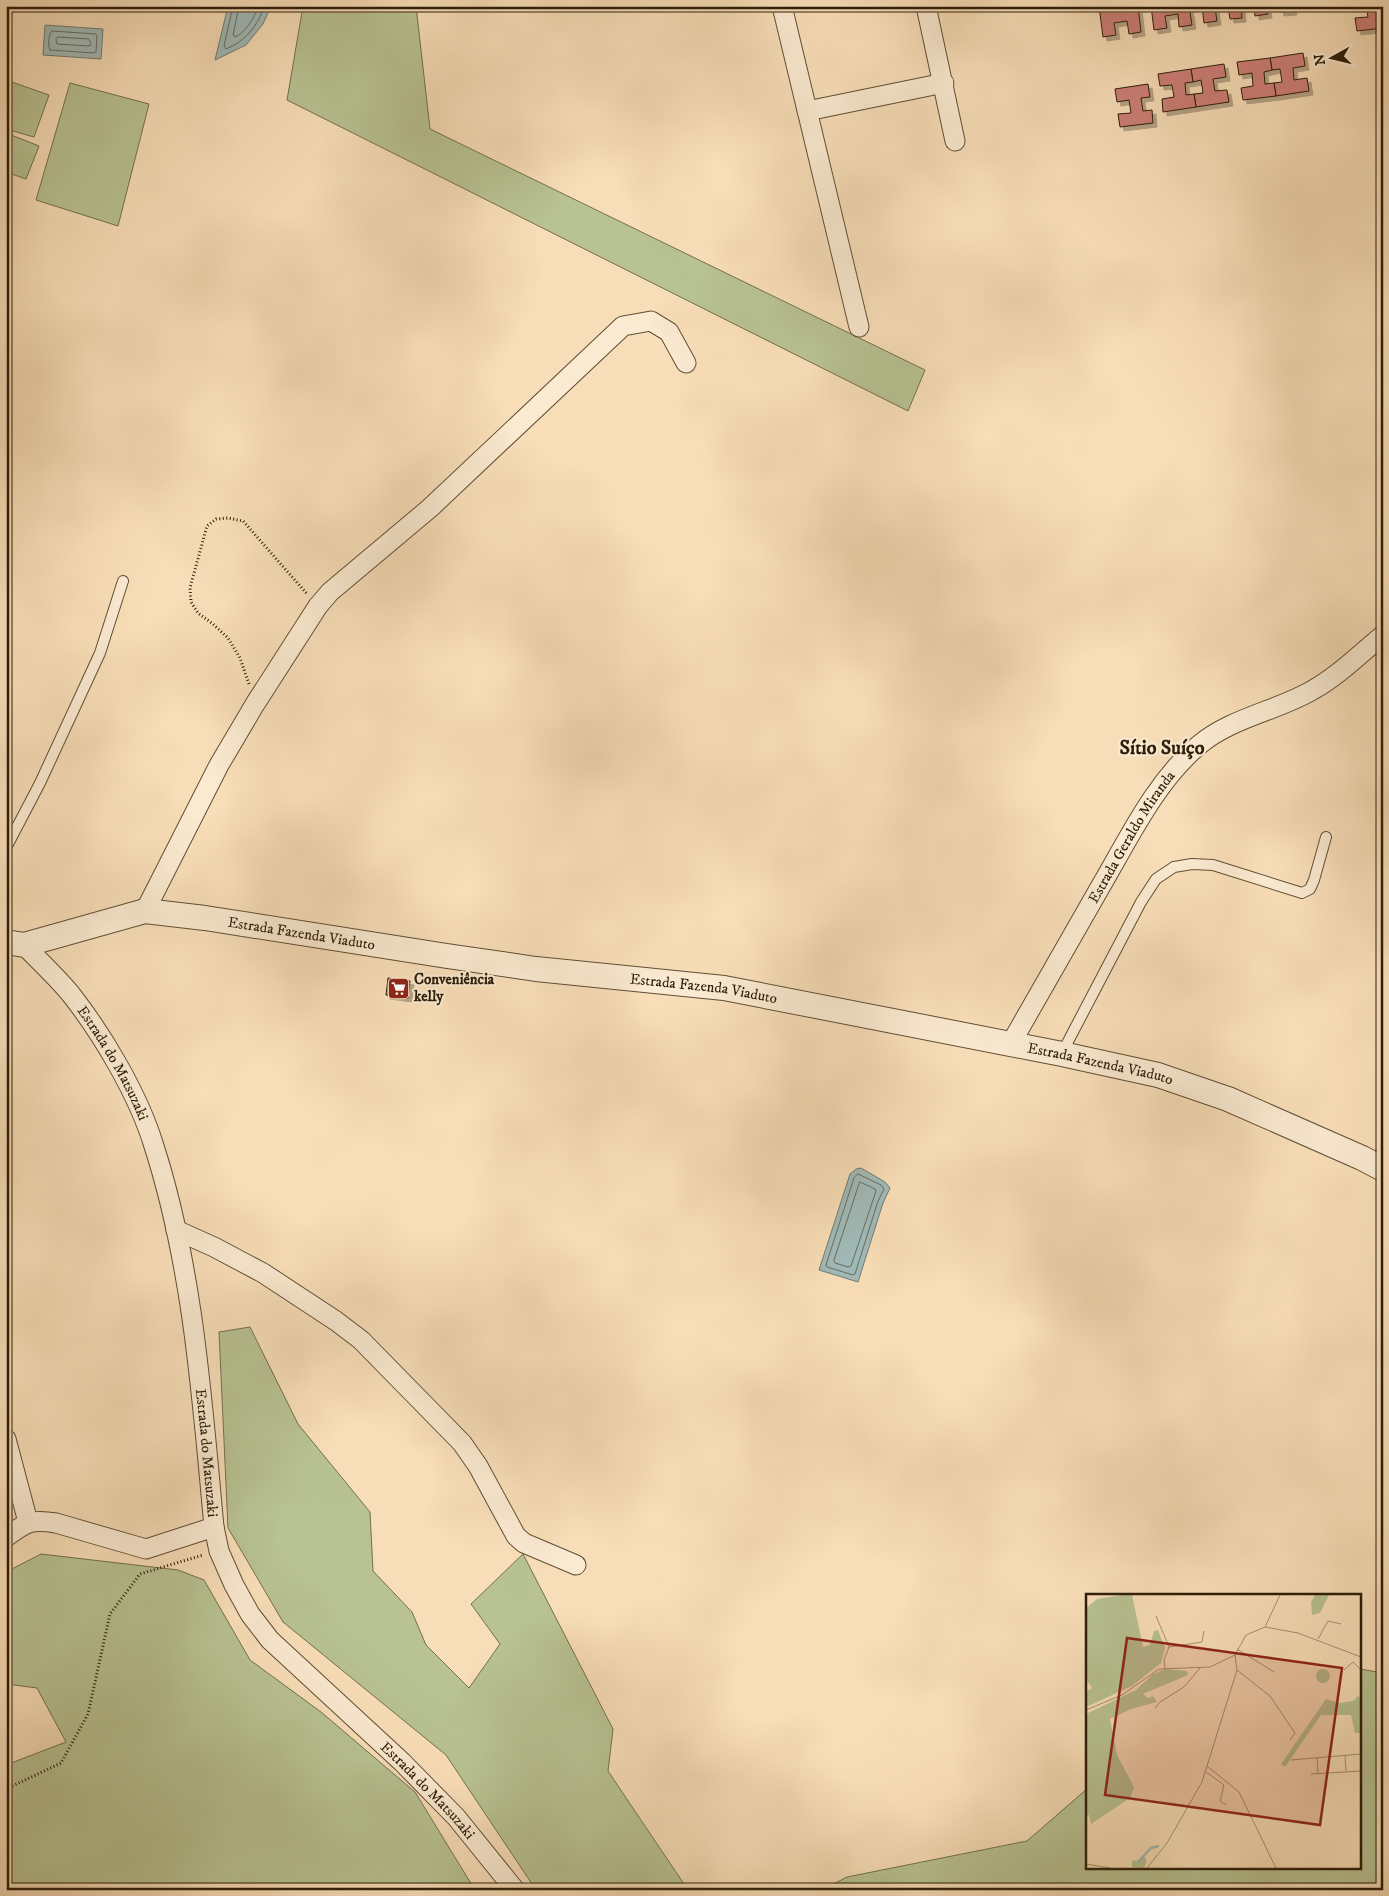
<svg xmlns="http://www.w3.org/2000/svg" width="1389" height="1896" font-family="'IM FELL DW Pica',serif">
  <defs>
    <filter id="shadow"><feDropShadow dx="4" dy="4" stdDeviation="0" flood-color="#0004"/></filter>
  </defs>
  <rect width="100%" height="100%" fill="#f8deb8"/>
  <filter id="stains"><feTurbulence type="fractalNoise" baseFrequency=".004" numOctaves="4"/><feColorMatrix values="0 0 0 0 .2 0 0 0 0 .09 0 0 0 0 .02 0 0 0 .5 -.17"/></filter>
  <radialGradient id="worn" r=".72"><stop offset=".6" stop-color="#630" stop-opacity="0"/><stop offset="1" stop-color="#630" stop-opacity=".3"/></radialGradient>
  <!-- green -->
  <g fill="#b8c293" stroke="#72704e">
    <path d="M303,6h113l14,123 495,241 -17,41 -621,-311z"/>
    <path d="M6,80l43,15 -15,42 -28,-8z"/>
    <path d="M70,83l79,21 -31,122 -82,-26z"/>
    <path d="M6,133l33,13 -13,33 -20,-7z"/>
    <path d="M250,1327l48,97 72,88 3,59 39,41 14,33 43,43 31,-44 -29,-40 52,-50 90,175 -5,42 80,119h-152l-90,-135 -163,-133 -55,-94 -9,-196z"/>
    <path d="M41,1554l137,16 26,10 46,80 71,52 94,80 60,98h-469v-125l60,-23 -29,-54 -31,-4v-112z"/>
    <path d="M1360,1669l23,4v217h-561l25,-13 180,-36 61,-53v79h272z"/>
  </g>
  <!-- water -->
  <g fill="#a0bab8" stroke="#727c72">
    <path d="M228,6h43l-8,18 -17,21 -31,15z"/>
    <path d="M45,25l58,4 -2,30 -58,-4z"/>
    <path d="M861,1168l24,14 5,6 -7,15 -25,79 -39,-12 31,-96 6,-5z"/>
  </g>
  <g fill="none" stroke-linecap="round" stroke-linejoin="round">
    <!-- shore -->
    <g stroke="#666c60" stroke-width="1">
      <path d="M233,6l-9,40 2,3c20,-8 31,-23 39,-43"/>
      <path d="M239,6l-6,29 2,2c11,-4 19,-20 24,-31"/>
      <path d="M52,31l44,3 1,2 -1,16 -2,1 -44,-3c-2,-4 -2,-16 2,-19z"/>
      <path d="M58,37l31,2 2,6 -3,1 -31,-2 -1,-4z"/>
      <path d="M858,1174l23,11 3,4 -6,12 -23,73 -2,1 -26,-8 -1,-2 28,-87z"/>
      <path d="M860,1182l15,7 1,2 -25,75 -3,1 -13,-4 -1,-2z"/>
    </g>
  </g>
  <!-- building -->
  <g fill="#cd7f78" stroke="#2d1e09" filter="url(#shadow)">
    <path d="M1099,6h13l1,4 12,-1v-3h13l3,26 -12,2 -2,-13 -13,2 2,12 -13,2z"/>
    <path d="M1151,6h38l3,19 -13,2 -1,-13 -13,2 2,12 -13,2z"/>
    <path d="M1202,6h39l1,12 -12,1 -2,-12 -13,1 2,13 -13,2z"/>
    <path d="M1254,6h13l1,8 -13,2z"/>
    <path d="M1279,6h13l1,5 -13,1z"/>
    <path d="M1366,6h13l1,9h3v13l-26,3 -2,-13 13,-1z"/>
    <path d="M1303,53l2,13 -12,2 1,12 13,-2 2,13 -33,5 -2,-13 8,-1 -2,-13 -8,1 -2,-12z"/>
    <path d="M1270,58l2,12 -8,2 1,12 9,-1 2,13 -33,4 -2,-12 12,-2 -1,-13 -13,2 -2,-13z"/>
    <path d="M1224,64l2,13 -13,2 2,12 12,-1 2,12 -33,5 -2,-13 9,-1 -2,-13 -8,2 -2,-13z"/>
    <path d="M1191,69l2,13 -8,1 1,12 8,-1 2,13 -33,5 -1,-13 12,-2 -2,-12 -12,1 -2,-12z"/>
    <path d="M1148,84l2,13 -9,1 2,13 9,-1 1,13 -33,4 -2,-13 13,-1 -2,-13 -12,2 -2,-13z"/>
    <path d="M388,978l22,3 -2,17 -22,-3z"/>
  </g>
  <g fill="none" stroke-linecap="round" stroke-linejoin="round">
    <defs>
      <g id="service">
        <path d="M6,848l34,-65 60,-130 23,-72"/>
        <path d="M1062,1053l79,-151 15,-23 18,-12 18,-3 21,1 89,28 8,-4 4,-9 12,-43"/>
      </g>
      <g id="minor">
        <path d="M782,6l77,321"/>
        <path d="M926,6l29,135"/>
        <path d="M807,111l137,-28"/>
        <path d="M145,911l74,-146 36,-61 63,-98 12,-14 100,-84 193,-182 28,-5 18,11 17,31"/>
        <path id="s1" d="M24,945c16,17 35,34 49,52 31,40 65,98 80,146 40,123 49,255 61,384l5,24 15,34 16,29 20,26 132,122 54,55 59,73"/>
        <path id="s2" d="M1010,1045c31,-54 61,-107 92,-161 28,-48 54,-103 97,-139 32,-27 77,-34 112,-54 26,-14 49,-37 72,-56"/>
        <path d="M176,1230l38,17 49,26 73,48 25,19 101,103 16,23 38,70 8,7 52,22"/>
        <path d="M6,1439l22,83"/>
        <path d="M6,1537c21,-15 24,-18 50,-14l90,26 68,-22"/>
      </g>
      <g id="tertiary">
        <path id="s3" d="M6,942l18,3 121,-34 60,7 242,38 89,13 188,19 338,66 96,21 70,24 134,59 21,11"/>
      </g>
    </defs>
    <!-- service casing -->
    <use href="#service" stroke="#604e35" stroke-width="12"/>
    <!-- minor casing -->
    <use href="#minor" stroke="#604e35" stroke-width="21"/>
    <!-- tertiary casing -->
    <use href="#tertiary" stroke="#604e35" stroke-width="26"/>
    <!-- path -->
    <g stroke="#2d1e09" stroke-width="3" stroke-dasharray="1 2.5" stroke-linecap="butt">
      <path d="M249,684l-9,-26 -12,-20 -15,-14 -15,-11 -7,-11 -1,-14 17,-62 9,-7 12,-1 15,3 65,74"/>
      <path d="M6,1789l55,-26 27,-49 22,-100 30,-40 63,-19"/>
    </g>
    <!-- service -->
    <use href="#service" stroke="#faead1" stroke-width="10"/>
    <!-- minor -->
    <use href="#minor" stroke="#faead1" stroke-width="19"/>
    <!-- tertiary -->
    <use href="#tertiary" stroke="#faead1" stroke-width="24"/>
  </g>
  <!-- icons -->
  <defs>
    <symbol id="supermarket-square" viewBox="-11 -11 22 22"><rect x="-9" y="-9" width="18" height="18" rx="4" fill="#8f2418" stroke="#faead1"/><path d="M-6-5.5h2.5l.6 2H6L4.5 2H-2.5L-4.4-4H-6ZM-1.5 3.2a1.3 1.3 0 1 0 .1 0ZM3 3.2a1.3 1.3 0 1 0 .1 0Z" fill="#fff"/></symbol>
  </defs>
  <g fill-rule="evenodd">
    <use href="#supermarket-square" x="386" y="976" width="25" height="25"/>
  </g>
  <g text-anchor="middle" stroke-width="4" stroke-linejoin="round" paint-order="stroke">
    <!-- street labels -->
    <g font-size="15" fill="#2d1e09" stroke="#faead1">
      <text dy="5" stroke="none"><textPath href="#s2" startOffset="241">Estrada Geraldo Miranda</textPath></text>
      <text dy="5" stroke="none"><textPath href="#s3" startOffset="302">Estrada Fazenda Viaduto</textPath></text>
      <text dy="5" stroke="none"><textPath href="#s3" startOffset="708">Estrada Fazenda Viaduto</textPath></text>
      <text dy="5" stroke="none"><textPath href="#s1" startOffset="149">Estrada do Matsuzaki</textPath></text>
      <text dy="5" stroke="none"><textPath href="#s3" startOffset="1112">Estrada Fazenda Viaduto</textPath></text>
      <text dy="5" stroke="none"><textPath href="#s1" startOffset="554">Estrada do Matsuzaki</textPath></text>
      <text dy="5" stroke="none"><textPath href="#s1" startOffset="974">Estrada do Matsuzaki</textPath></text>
    </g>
    <!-- poi labels -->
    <g font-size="15" font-weight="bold" fill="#2d1e09" stroke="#faead1" text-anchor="start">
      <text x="414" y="984">Conveniência<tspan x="414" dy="17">kelly</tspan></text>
    </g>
    <!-- district labels -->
    <g font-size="20" font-weight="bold" fill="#2d1e09" stroke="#faead1">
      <text x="1162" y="754">Sítio Suíço</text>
    </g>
  </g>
  <!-- overview -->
  <g transform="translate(1086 1594)">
    <rect width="275" height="275" fill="#f8deb8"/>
    <path d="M36,1h10l11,52 7,-2 4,-14 4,-1 7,18 -4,15 -29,23 -46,21v-15l6,-4 -6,-9v-71l11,-9zM229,1h14l-9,18 -8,2 -1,-13zM79,75l22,2 1,4 -45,19 5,4 5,-2 4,6 -26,7 -21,10 7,36 17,32 -4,11 -39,26 -2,-9 -3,1v-102l50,-24 17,-16zM230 82a7 7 0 1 1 14 0a7 7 0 1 1-14 0ZM272,102l3,2v35h-6l-4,-18h-30l-36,52 -4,-3 45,-65 13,4 14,-2zM58,263l3,3 -3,8 -12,-1v-7l5,1z" fill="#b8c293"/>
    <path fill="none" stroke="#a0bab8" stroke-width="2.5" d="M52,268l13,-14 8,-2"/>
    <path fill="none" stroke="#a79172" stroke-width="1" d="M70,22l13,31 -5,13 1,8M179,33l15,-32M232,45l10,-18 13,3M83,53l33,-5 2,-11M151,55l37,23M151,76l33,26 25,37 -5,7M258,76l9,-8 8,8M69,114l5,-6 24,-15 16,-19M0,116l36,-15 37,-26 51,-2 25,-12M259,161l1,16M231,164l1,16M205,166l70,-6M121,172l32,26 37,76M120,178l18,13 -4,16 6,4M225,180l50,-3M0,270l24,4M61,274l20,-25 35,-61 35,-112 -2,-15 11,-20 19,-8 33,6 63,24"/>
    <path fill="#8f2418" fill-opacity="0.15" stroke="#8f2418" stroke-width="2.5" d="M41,44l215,30 -22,157 -215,-30z"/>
    <rect width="275" height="275" fill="none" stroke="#2d1e09" stroke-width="2.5"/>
  </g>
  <!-- margin -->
  <rect width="1389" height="1896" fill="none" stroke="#f8deb8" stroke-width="25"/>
  <rect x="8" y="8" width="1374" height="1881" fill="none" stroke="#2d1e09" stroke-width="2.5"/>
  <rect x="12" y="12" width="1364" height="1871" fill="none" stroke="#2d1e09"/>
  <!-- north arrow -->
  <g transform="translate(1332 58) rotate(262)" stroke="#faead1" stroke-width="4" paint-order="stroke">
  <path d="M0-4L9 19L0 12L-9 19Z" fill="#2d1e09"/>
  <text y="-8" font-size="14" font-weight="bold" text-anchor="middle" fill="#2d1e09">N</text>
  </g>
  <rect width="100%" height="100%" filter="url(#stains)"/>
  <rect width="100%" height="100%" fill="url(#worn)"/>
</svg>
